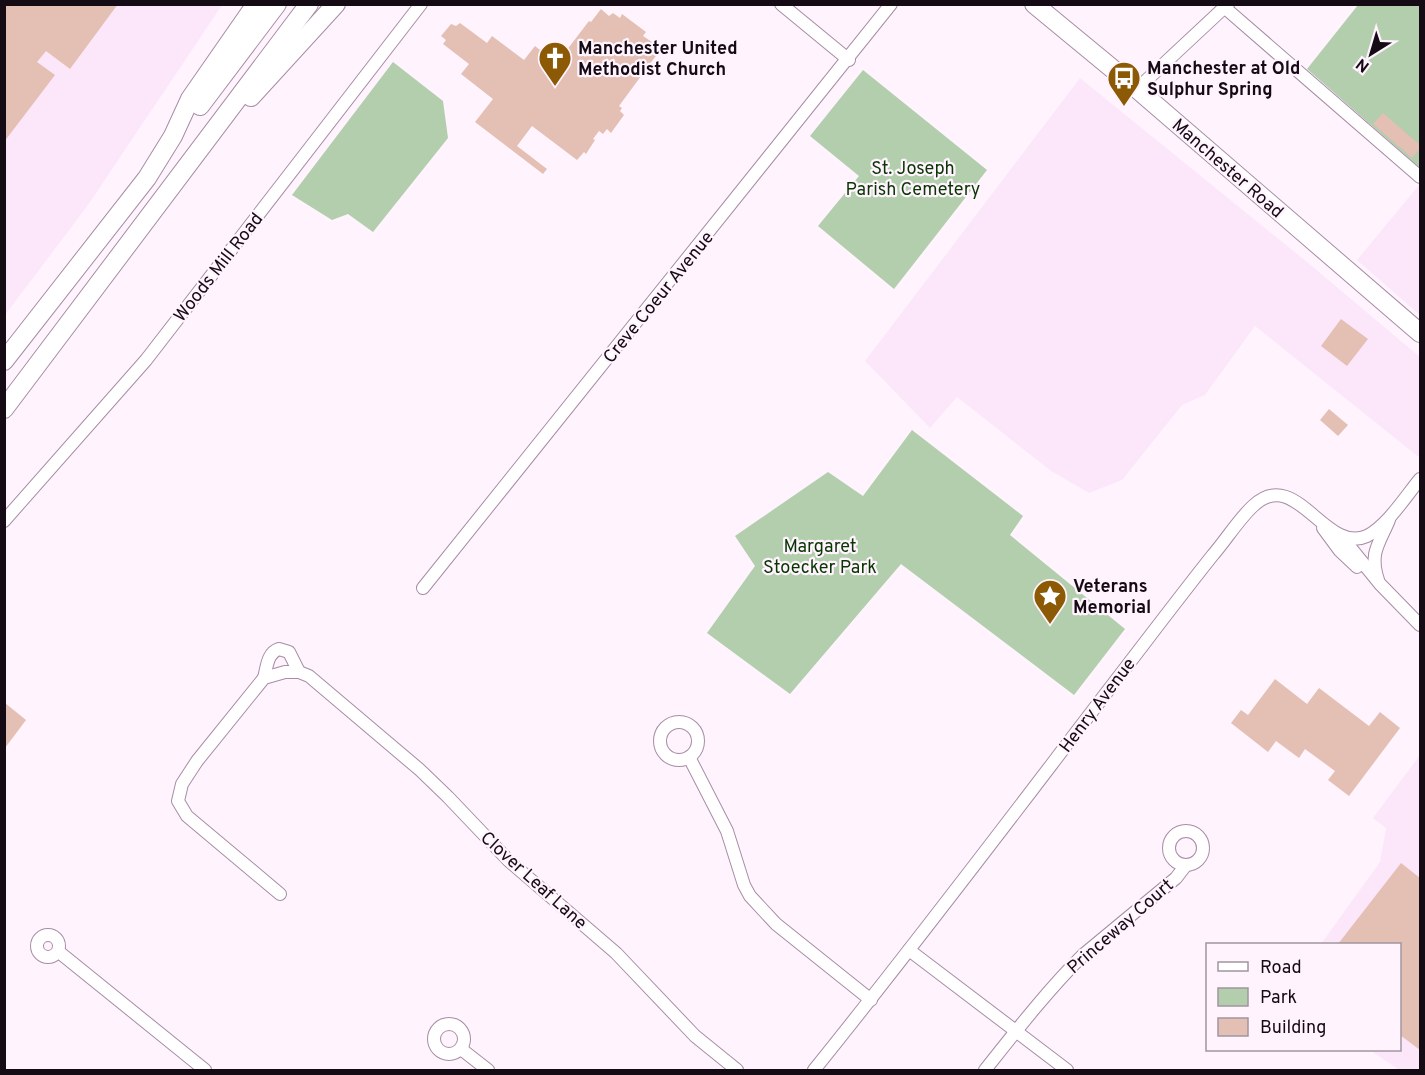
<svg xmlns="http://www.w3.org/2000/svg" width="1425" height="1075" font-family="Overpass,sans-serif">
  <rect width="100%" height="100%" fill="#fff3fe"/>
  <!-- built -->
  <g fill="#fce7fa">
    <path d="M5,5h217l-134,200 -83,110z"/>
    <path d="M1080,78l227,184 113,95v101l-165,-132 -50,69 -23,10 -60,75 -33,13 -38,-22 -94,-74 -27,31 -65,-67z"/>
    <path d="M1420,184v131l-63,-55z"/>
    <path d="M1420,755v315h-21l-29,-20h30v-106h-79l59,-82 6,-34 -13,-10z"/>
  </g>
  <!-- green -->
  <g fill="#b2cead">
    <path d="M1358,5h62v163l-113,-99z"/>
    <path d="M393,62l50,39 5,37 -75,94 -25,-18 -16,6 -40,-25z"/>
    <path d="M863,70l124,100 -93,119 -76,-63 41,-50 -49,-40z"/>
    <path d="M912,430l111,86 -13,19 115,94 -51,66 -173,-131 -111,130 -83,-61 48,-67 -20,-30 93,-64 35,24z"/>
  </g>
  <!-- building -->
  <g fill="#e4bfb3">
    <path d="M4,4h114l-48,65 -24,-18 -9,11 18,13 -51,67z"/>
    <path d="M601,9l8,7 4,-3 7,5 2,-4 24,18 -3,4 9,6 -3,4 9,7 -39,53 3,2 -2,3 4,4 -13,18 -4,-4 -4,5 -4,-3 -6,8 2,1 -9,14 -2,-2 -7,8 -45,-34 -15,20 30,23 -4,5 -68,-52 18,-23 -32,-25 8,-10 -26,-20 3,-4 -5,-4 10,-12 5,2 4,-3 27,20 5,-7 32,24 11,-14 19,15 6,-8 3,2 26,-34 2,1z"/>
    <path d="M1383,113l37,32v4l-8,9 -39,-34z"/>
    <path d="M1341,319l27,20 -21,27 -26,-20z"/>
    <path d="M1329,409l19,16 -10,11 -18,-16z"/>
    <path d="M1275,679l32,25 12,-16 50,38 11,-14 20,16 -51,68 -21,-16 7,-9 -30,-22 -6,9 -23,-17 -8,11 -37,-29 10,-13 7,5z"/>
    <path d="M5,703l21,17 -21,28z"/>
    <path d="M1401,863l19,15v172l-20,-15v-91h-62z"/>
  </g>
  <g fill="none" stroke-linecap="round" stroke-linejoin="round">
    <defs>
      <g id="minor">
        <path d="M781,4l68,56"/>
        <path d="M1224,7l196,170"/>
        <path d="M1137,89l91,-85"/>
        <path d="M4,521l142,-161 275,-356"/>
        <path d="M1323,528l17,23 17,16"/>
        <path d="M1341,536l39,48 40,41"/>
        <path d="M1378,580c-9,-27 1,-36 11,-60"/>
        <path d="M423,588l468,-584"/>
        <path d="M264,678c3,-11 3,-25 15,-29l10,3 10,20"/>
        <circle cx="679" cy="741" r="19"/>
        <path d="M689,757l38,74 17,54 6,11 26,28 95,76"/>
        <circle cx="1186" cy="848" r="17"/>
        <path d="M280,894l-93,-78 -9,-15 4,-17 15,-23 67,-83 21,-6h14l10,4 111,94 28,27 61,64 107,92 79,83 42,34"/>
        <circle cx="48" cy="946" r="11"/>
        <path d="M909,950l158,120"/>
        <path d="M59,952l146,118"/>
        <circle cx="449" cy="1039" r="15"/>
        <path d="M461,1049l27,21"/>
        <path d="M814,1070c101,-125 198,-254 296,-382 34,-44 67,-88 102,-132 14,-16 26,-36 41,-50 43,-41 72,49 114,30 20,-10 39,-40 53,-57"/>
        <path d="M985,1070c31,-39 62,-79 98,-115l93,-77 10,-13"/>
      </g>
      <g id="highway">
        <path d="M1034,4l103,85 283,244"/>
        <path d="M251,97l85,-93"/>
        <path d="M200,106l77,-102"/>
        <path d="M4,361l143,-183 26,-42 17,-37 66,-95"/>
        <path d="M4,409l305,-405"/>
      </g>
    </defs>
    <!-- minor casing -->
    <use href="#minor" stroke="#a78da5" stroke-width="14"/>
    <!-- highway casing -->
    <use href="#highway" stroke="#a78da5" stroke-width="20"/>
    <!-- minor -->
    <use href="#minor" stroke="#fff" stroke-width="12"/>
    <!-- highway -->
    <use href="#highway" stroke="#fff" stroke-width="18"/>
  </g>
  <!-- icons -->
  <defs>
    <symbol id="church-pin" viewBox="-11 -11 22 30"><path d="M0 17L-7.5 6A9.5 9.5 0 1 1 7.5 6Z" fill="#8c5905" stroke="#fff3fe"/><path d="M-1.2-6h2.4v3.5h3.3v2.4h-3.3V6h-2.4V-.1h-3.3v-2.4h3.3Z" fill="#fff"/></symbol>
    <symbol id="bus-pin" viewBox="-11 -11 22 30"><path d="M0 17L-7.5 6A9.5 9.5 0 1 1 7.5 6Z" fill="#8c5905" stroke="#fff3fe"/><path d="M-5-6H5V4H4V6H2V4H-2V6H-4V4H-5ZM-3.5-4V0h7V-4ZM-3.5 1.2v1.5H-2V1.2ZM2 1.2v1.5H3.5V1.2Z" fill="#fff"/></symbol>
    <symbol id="sight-pin" viewBox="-11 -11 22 30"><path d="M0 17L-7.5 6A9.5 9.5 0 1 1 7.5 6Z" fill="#8c5905" stroke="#fff3fe"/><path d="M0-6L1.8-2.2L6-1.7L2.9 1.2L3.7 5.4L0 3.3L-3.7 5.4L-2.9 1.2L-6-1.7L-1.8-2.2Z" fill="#fff"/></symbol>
  </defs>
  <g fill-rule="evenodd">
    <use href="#church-pin" x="536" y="39" width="38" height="52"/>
    <use href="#bus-pin" x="1105" y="59" width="38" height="52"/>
    <use href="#sight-pin" x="1031" y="577" width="38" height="52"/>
  </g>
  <g text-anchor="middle" stroke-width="4.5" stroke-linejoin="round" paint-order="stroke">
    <!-- poi labels -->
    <g font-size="18" font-weight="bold" fill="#150b14" stroke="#fff3fe" text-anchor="start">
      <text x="578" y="54">Manchester United<tspan x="578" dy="21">Methodist Church</tspan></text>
      <text x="1147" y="74">Manchester at Old<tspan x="1147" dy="21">Sulphur Spring</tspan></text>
      <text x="1073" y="592">Veterans<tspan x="1073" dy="21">Memorial</tspan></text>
    </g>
    <!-- park labels -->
    <g font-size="18" fill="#073601" stroke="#fff3fe">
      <text x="913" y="174">St. Joseph<tspan x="913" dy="21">Parish Cemetery</tspan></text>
      <text x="820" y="552">Margaret<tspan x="820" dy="21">Stoecker Park</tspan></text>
    </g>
    <!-- street labels -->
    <g font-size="18" fill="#150b14" stroke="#fff3fe">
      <text transform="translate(1228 168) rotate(41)" y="6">Manchester Road</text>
      <text transform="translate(218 267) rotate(-52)" y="6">Woods Mill Road</text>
      <text transform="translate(658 297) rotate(-51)" y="6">Creve Coeur Avenue</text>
      <text transform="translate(1097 705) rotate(-53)" y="6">Henry Avenue</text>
      <text transform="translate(534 880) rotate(42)" y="6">Clover Leaf Lane</text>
      <text transform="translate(1120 926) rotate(-41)" y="6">Princeway Court</text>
    </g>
  </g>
  <!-- border -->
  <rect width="1425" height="1075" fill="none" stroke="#150b14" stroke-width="12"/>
  <!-- legend -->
  <rect x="1206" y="943" width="195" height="108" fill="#fff3fe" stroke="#a196a0" stroke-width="1.5"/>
  <rect x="1218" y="962" width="30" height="9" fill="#ffffff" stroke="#a196a0" stroke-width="1.5"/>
  <text x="1260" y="973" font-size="18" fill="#150b14">Road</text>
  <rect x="1218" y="988" width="30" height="18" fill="#b2cead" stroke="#a196a0" stroke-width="1.5"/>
  <text x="1260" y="1003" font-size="18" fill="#150b14">Park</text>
  <rect x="1218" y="1018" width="30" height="18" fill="#e4bfb3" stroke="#a196a0" stroke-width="1.5"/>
  <text x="1260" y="1033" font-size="18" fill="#150b14">Building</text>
  <!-- north arrow -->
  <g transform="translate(1371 54) rotate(217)" stroke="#fff3fe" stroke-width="4.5" paint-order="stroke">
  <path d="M0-4.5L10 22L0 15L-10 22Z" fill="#150b14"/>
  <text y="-9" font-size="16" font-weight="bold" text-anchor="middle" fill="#150b14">N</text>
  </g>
</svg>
